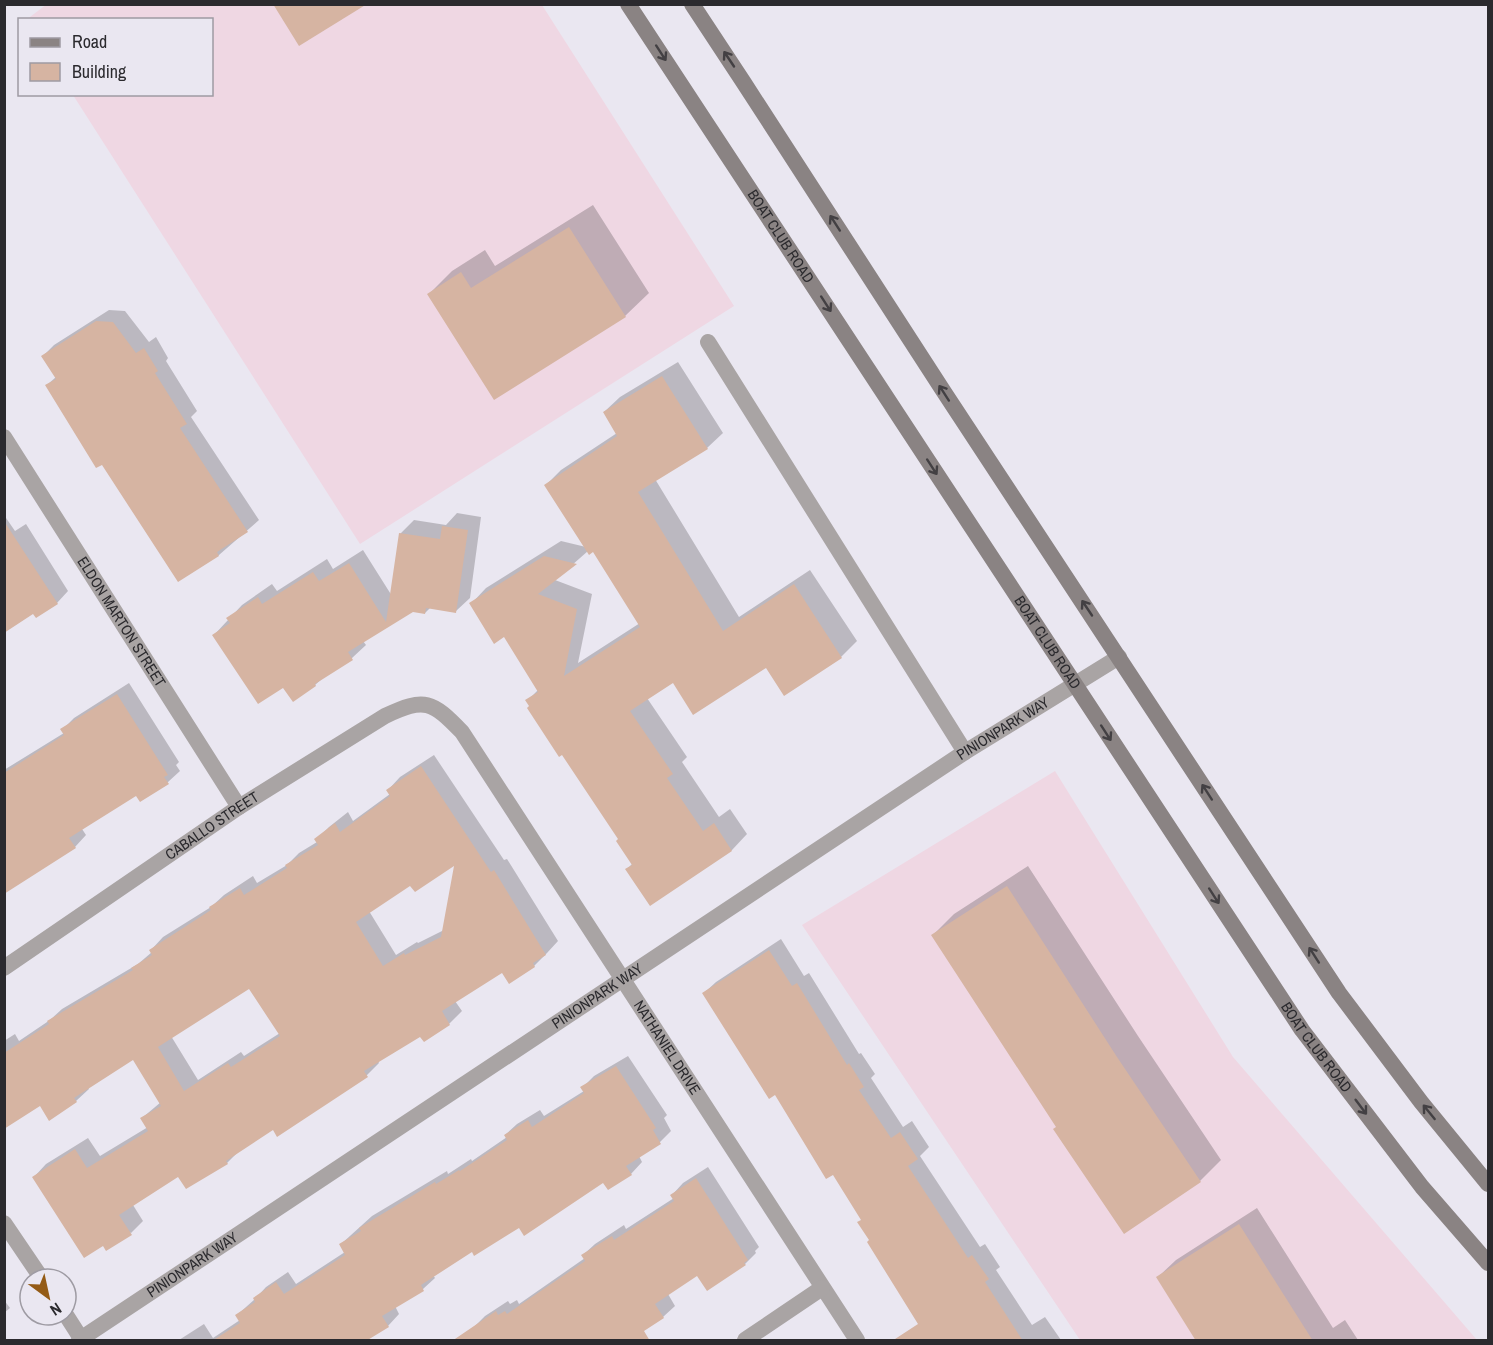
<svg xmlns="http://www.w3.org/2000/svg" width="1493" height="1345" font-family="'Archivo Narrow',sans-serif">
  <rect width="100%" height="100%" fill="#eae7f1"/>
  <!-- commercial -->
  <g fill="#efd7e3">
    <path d="M47,4l495,1 192,301 -374,238 -287,-449 139,-1v-74h-186z"/>
    <path d="M1055,771l178,286 244,283h-397l-278,-415z"/>
  </g>
  <!-- shadow -->
  <g fill="#0003" fill-rule="evenodd">
    <path d="M593,205l56,88 -24,23 -131,82 -65,-104 23,-23 33,-21 10,16z"/>
    <path d="M109,310l16,1 24,31 7,-5 12,21 -2,3 31,50 -6,6 68,103 -40,35 -40,25 -77,-117 -55,-78 9,-8 -13,-21 11,-11z"/>
    <path d="M678,362l45,71 -16,15 -52,31 84,138 71,-47 47,71 -16,16 -56,36 -19,-27 -93,15 -26,17 40,59 -5,5 37,55 11,-8 17,25 -15,16 -81,54 -24,-35 6,-6 -13,-24 -93,-138 11,-11 -34,-55 -33,-31 15,-16 75,-47 25,6 -40,-62 15,-15 56,-37 -13,-21 16,-15zM593,550l47,73 -62,40 14,-69 -37,-14 33,-29z"/>
    <path d="M457,513l24,4 -11,81 -14,13 -26,-3 -5,5 -12,-2 -50,30 3,4 -14,13 -28,19 -9,8 -31,1 -70,-51 28,-30 30,-21 5,7 50,-32 6,10 30,-19 29,46 8,-62 14,-14 32,5z"/>
    <path d="M4,515l11,16 11,-7 42,67 -11,12 -23,9 -30,19z"/>
    <path d="M129,683l50,79 -3,3 4,6 -12,11 -28,18 -4,-6 -54,35 4,6 -11,12 -71,45v-122l60,-37 -2,-3 12,-12z"/>
    <path d="M434,755l70,105 3,-1 51,82 -11,12 -13,13 -31,5 -48,30 7,10 -13,13 -28,11 -43,26 1,2 -12,12 -94,53 -34,23 -12,12 -41,24 -8,-12 -45,30 10,16 -12,12 -97,-56 12,-13 42,-26 12,18 48,-29 -6,-9 19,-16 -27,-44 -46,29 1,2 -13,12 -36,3 -36,22v-85l11,-7 4,7 31,-21 12,-11 76,-45 14,-12 -1,-2 12,-13 48,-30 13,-12 29,-19 4,7 30,-18 12,-12 18,-11 -1,-2 13,-13 19,-15 5,9 37,-27 -2,-4 12,-13zM457,862l-13,68 -26,13 -1,-1 -21,13 -27,-44 42,-28zM250,987l30,46 -36,23 -3,-4 -43,28 -27,-44z"/>
    <path d="M1028,866l110,170 83,124 -21,21 -143,-54 -124,-192 21,-21z"/>
    <path d="M781,939l23,37 5,-3 50,81 2,-1 14,21 -4,4 32,49 9,-6 17,26 -9,9 60,91 5,-3 15,23 -4,3 36,55 13,-8 16,23h-133l-66,-121 -29,-46 -129,-180 12,-11z"/>
    <path d="M628,1056l39,59 -3,3 7,13 -11,11 -21,14 3,6 -11,12 -27,7 -131,69 -40,25 2,3 -12,11 -28,17 4,8 -11,12 -30,14h-179l25,-16 9,14 27,-18 -3,-5 18,-16 11,-12 22,-15 8,12 49,-32 -5,-7 32,-29 75,-45 1,3 23,-15 1,2 35,-24 -2,-2 12,-11 23,-14 4,6 40,-25 -2,-3 12,-12z"/>
    <path d="M708,1167l51,80 -4,4 1,2 -11,11 -47,10 -30,20 7,12 -12,11 -190,11 12,-12 23,-15 2,3 7,-4 2,4 66,-46 -2,-3 12,-11 29,-19 2,4 48,-31 -2,-3 11,-12z"/>
    <path d="M1257,1208l76,120 12,-8 13,20h-160l-40,-63 18,-17z"/>
    <path d="M4,1300l6,8 -6,5z"/>
  </g>
  <!-- building -->
  <g fill="#d6b4a2" fill-rule="evenodd">
    <path d="M273,4h94l-68,42z"/>
    <path d="M569,227l57,90 -132,83 -67,-106 34,-22 10,16z"/>
    <path d="M96,321l17,1 23,31 8,-5 14,23 -3,2 32,51 -7,4 68,104 -31,20 2,4 -41,26 -76,-117 -6,3 -51,-83 11,-6 -15,-23z"/>
    <path d="M662,376l46,73 -70,43 85,139 71,-47 48,74 -58,38 -18,-28 -73,47 -20,-32 -43,28 43,63 -6,4 36,53 11,-8 18,28 -82,55 -25,-37 7,-4 -16,-24 2,-2 -56,-84 -3,2 -32,-49 2,-2 -4,-6 13,-8 -34,-55 -10,7 -25,-41 75,-47 33,8 -39,30 39,15 -13,67 76,-49 -47,-75 -4,3 -45,-70 73,-49 -14,-24z"/>
    <path d="M4,521l54,83 -22,14 -3,-4 -29,19z"/>
    <path d="M442,526l26,4 -12,83 -30,-5 -1,6 -12,-2 -65,40 5,8 -38,24 1,2 -23,16 -10,-14 -25,16 -46,-69 18,-12 -4,-5 32,-21 4,7 51,-32 6,9 30,-18 37,59 13,-89 41,6z"/>
    <path d="M117,694l51,81 -4,2 5,7 -29,18 -4,-6 -67,42 7,10 -72,46v-121l60,-38 -4,-6z"/>
    <path d="M421,766l70,106 3,-2 52,85 -13,8 2,4 -26,17 -7,-11 -60,38 8,14 -26,17 -4,-5 -56,34 4,6 -91,60 -4,-7 -47,31 2,3 -42,25 -8,-12 -59,38 13,20 -26,16 -3,-5 -19,12 -52,-81 43,-28 12,19 61,-37 -8,-13 21,-12 -28,-46 -59,38 3,4 -28,19 -9,-15 -36,23v-76l45,-29 -2,-3 86,-51 -2,-2 21,-13 -3,-5 62,-40 -2,-3 31,-19 4,7 43,-27 -2,-3 33,-20 -4,-6 21,-16 5,9 50,-36 -4,-6zM454,866l-13,71 -36,18 -1,-2 -21,13 -27,-44 54,-36 5,6zM249,989l31,47 -49,31 -3,-4 -44,28 -26,-44z"/>
    <path d="M1007,886l110,171 84,125 -77,52 -71,-105 3,-2 -125,-192z"/>
    <path d="M769,950l23,36 5,-3 50,82 2,-2 15,24 -5,3 32,48 9,-6 18,27 -10,7 60,92 4,-3 17,24 -4,3 38,59h-131l26,-17 -51,-82 2,-2 -12,-18 4,-2 -28,-45 -7,4 -51,-84 -6,4 -67,-106z"/>
    <path d="M616,1066l40,62 -3,2 8,14 -35,22 6,9 -24,15 -5,-7 -79,53 -5,-8 -45,28 -2,-4 -51,33 3,6 -42,25 7,11 -23,14h-154l28,-18 -5,-8 20,-13 -2,-4 23,-16 8,12 61,-39 -6,-11 22,-13 -2,-3 76,-46 1,2 23,-14 1,1 47,-31 -3,-5 24,-15 4,7 52,-34 -4,-6z"/>
    <path d="M696,1178l52,82 -4,3 2,2 -39,26 -10,-15 -42,28 9,14 -20,13 6,10h-198l44,-30 2,4 7,-4 2,3 78,-53 -4,-6 31,-19 2,4 60,-39 -4,-6z"/>
    <path d="M1239,1224l74,117h-117l-40,-64z"/>
  </g>
  <g fill="none" stroke-linecap="round" stroke-linejoin="round">
    <!-- minor -->
    <g stroke="#a9a4a4" stroke-width="16">
      <path d="M708,342l257,410"/>
      <path id="s1" d="M4,437l235,370"/>
      <path id="s2" d="M4,968l235,-161 146,-91c40,-19 47,-15 77,16l395,608"/>
      <path d="M4,1223l38,56"/>
      <path d="M66,1315l16,25"/>
      <path id="s3" d="M79,1340l886,-588 154,-95"/>
      <path d="M745,1340l77,-52"/>
    </g>
    <!-- secondary -->
    <g stroke="#8a8383" stroke-width="16">
      <path id="s4" d="M628,4l674,1026 120,157 66,76"/>
      <path d="M692,4l52,79 200,309 395,601 82,109 67,82"/>
    </g>
  </g>
  <!-- one-way arrows -->
  <defs><path id="oneway-shaft" d="M-6 0H5M1.5-3L5.5 0L1.5 3" fill="none" stroke-width="1.6" stroke-linecap="round" stroke-linejoin="round" transform="scale(1.5)"/></defs>
  <g stroke="#434043">
    <use href="#oneway-shaft" transform="translate(661 53) rotate(57)"/>
    <use href="#oneway-shaft" transform="translate(729 59) rotate(-124)"/>
    <use href="#oneway-shaft" transform="translate(835 223) rotate(-123)"/>
    <use href="#oneway-shaft" transform="translate(826 304) rotate(57)"/>
    <use href="#oneway-shaft" transform="translate(944 393) rotate(-123)"/>
    <use href="#oneway-shaft" transform="translate(932 467) rotate(57)"/>
    <use href="#oneway-shaft" transform="translate(1087 608) rotate(-124)"/>
    <use href="#oneway-shaft" transform="translate(1106 733) rotate(57)"/>
    <use href="#oneway-shaft" transform="translate(1207 792) rotate(-123)"/>
    <use href="#oneway-shaft" transform="translate(1214 896) rotate(57)"/>
    <use href="#oneway-shaft" transform="translate(1314 955) rotate(-123)"/>
    <use href="#oneway-shaft" transform="translate(1361 1107) rotate(53)"/>
    <use href="#oneway-shaft" transform="translate(1429 1112) rotate(-129)"/>
  </g>
  <g text-anchor="middle" stroke-width="5" stroke-linejoin="round" paint-order="stroke">
    <!-- street labels -->
    <g font-size="15" fill="#2b2a2e" stroke="#eae7f1">
      <text dy="5" stroke="none"><textPath href="#s4" startOffset="278">BOAT CLUB ROAD</textPath></text>
      <text dy="5" stroke="none"><textPath href="#s1" startOffset="219">ELDON MARTON STREET</textPath></text>
      <text dy="5" stroke="none"><textPath href="#s4" startOffset="764">BOAT CLUB ROAD</textPath></text>
      <text dy="5" stroke="none"><textPath href="#s3" startOffset="1108">PINIONPARK WAY</textPath></text>
      <text dy="5" stroke="none"><textPath href="#s2" startOffset="252">CABALLO STREET</textPath></text>
      <text dy="5" stroke="none"><textPath href="#s3" startOffset="622">PINIONPARK WAY</textPath></text>
      <text dy="5" stroke="none"><textPath href="#s4" startOffset="1250">BOAT CLUB ROAD</textPath></text>
      <text dy="5" stroke="none"><textPath href="#s2" startOffset="922">NATHANIEL DRIVE</textPath></text>
      <text dy="5" stroke="none"><textPath href="#s3" startOffset="136">PINIONPARK WAY</textPath></text>
    </g>
  </g>
  <!-- border -->
  <rect width="1493" height="1345" fill="none" stroke="#2b2a2e" stroke-width="12"/>
  <!-- legend -->
  <rect x="18" y="18" width="195" height="78" fill="#eae7f1" stroke="#9e9ba3" stroke-width="1.5"/>
  <rect x="30" y="38" width="30" height="9" fill="#8a8383" stroke="#9e9ba3" stroke-width="1.5"/>
  <text x="72" y="48" font-size="18" fill="#2b2a2e">Road</text>
  <rect x="30" y="63" width="30" height="18" fill="#d6b4a2" stroke="#9e9ba3" stroke-width="1.5"/>
  <text x="72" y="78" font-size="18" fill="#2b2a2e">Building</text>
  <!-- north arrow -->
  <g transform="translate(48 1297) rotate(147)"><circle r="28" fill="#eae7f1" stroke="#9e9ba3" stroke-width="1.5"/>
  <path d="M0-4.5L10 22L0 15L-10 22Z" fill="#945b16"/>
  <text y="-9" font-size="16" font-weight="bold" text-anchor="middle" fill="#2b2a2e">N</text>
  </g>
</svg>
